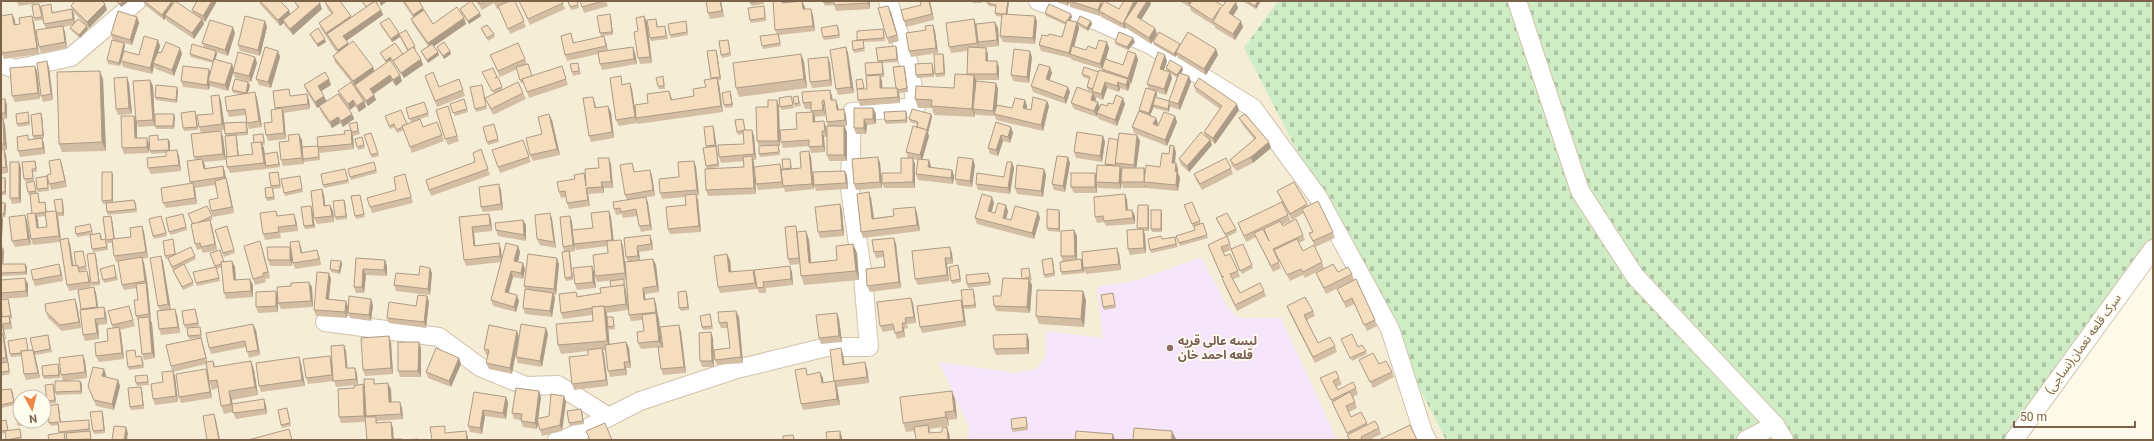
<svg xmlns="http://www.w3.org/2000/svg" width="2154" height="441" font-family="Roboto,'Noto Sans Arabic',sans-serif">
  <defs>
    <pattern id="cemetery-stones" width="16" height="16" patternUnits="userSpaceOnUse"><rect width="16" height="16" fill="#cfedc5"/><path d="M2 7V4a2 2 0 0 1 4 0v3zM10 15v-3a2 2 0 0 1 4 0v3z" fill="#adc4a2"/></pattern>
  </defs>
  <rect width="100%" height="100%" fill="#fef9e9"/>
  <!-- residential -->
  <path fill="#f6edd6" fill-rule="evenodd" d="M1,1h1277l-34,47 202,392h-1445zM20,397h24v24h-24z"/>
  <!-- education -->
  <path fill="#f6e5fb" d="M1201,257l28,52 11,9h41l56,122h-369l1,-14 -30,-64 76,11 21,-4 10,-12v-26l57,7 -6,-51 41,-7z"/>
  <!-- cemetery -->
  <path fill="url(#cemetery-stones)" d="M1278,1h875v248l-139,191h-230l-10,-15 -34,15h-294l-202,-392z"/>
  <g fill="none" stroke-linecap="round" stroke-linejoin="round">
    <defs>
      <g id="minor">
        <path d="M1038,1l59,20 54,24 102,63 65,89 72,132 33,103 4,8"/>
        <path d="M1517,1l63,190 55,85 140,149 9,15"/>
        <path d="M1,64l14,5 56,-12 66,-56"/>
        <path d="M325,322l114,15 41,30 46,19 32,-1 51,32"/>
        <path d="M557,440l13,-3 70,-36 97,-32 90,-22h42l-6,-70 -13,-87 2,-78 64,-5 -7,-43 -21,-63"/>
        <path d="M1746,440l29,-15"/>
        <path d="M2014,440l139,-191"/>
      </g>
    </defs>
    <!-- minor casing -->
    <use href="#minor" stroke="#d2c2ac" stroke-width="20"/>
    <!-- minor -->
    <use href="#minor" stroke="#fff" stroke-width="18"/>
  </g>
  <!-- wall -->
  <g fill="#d3bea3" fill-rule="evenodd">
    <path d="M17,1h36l-34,5z"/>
    <path d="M116,1h13l-8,6z"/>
    <path d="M143,1h28l2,3 20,9 -1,-3 25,-9 -12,21 -2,-1 1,3 -10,15 -27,-18 -1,-3 -2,2 -19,-15z"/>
    <path d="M259,1h21l10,13 8,-6 -4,-7 28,8 -29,26 -8,-9 -1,-3 -4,3 -20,-22z"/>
    <path d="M361,1h16l1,4 3,5 2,5 -37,26 2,3 25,23 1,4 12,-8 -4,-7 -2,-3 23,1 4,-3 -7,-14 -8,5 -11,-16 -1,-3 19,10 16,13 1,3 -1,1 8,15 -19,13 -13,-18 -1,1 10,14 2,6 -6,5 -4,-5 -18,13 2,6 -8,6 -4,-5 2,6 -7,5 -4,-6 -5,4 -10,-13 -2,-6 18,-1 -1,-3 -20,-25 -2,-6 4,-3 -16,-24 -2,-6 12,-9 -4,-6 -2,-6 26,14v1l15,-10z"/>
    <path d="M402,1h17l4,7 2,4 8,12 31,-6 2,6 -32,22 4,6 1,3 -11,8 -6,-9 -1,-3 7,-5 -15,-22 -2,-5 2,-2z"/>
    <path d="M476,1h39l11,26 -16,7 -11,-26 -2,1 -3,-6 -12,7z"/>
    <path d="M519,1l19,1 24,-1 3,8 -35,16z"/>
    <path d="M568,1h9l2,7 -8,2z"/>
    <path d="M580,1h26l2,5 -24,7z"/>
    <path d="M721,1l3,16 -14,2 -2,-6z"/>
    <path d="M764,1v3l-12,2 -2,-3z"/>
    <path d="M773,1h10v1l19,-1 3,8 8,6 2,16 -36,4 2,11 -18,3 -1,-3 15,-12 -2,-4z"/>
    <path d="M834,1v4l-9,1 -1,-3z"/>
    <path d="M870,1v8l-34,2 -2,-6z"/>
    <path d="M920,1h10l4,19 -28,7 -2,-6 17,-16z"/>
    <path d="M972,1h9l1,2h-9z"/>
    <path d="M988,1h21l-2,13 28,2 2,6 -2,22 -32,-2 -3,-6 2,-19 -6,-1 -1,-3 1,-6 -7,-1 -2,-3z"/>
    <path d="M1054,1h45l3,4 17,4 32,-5 -10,16 16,14 -6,10 -25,-16v-1l-1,2 -24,-12v-2l-1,1 -30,-9 -1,-5 -1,4z"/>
    <path d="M1179,1h36l8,5 15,2 -5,8 10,11 -8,13 -20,-12v-2l-24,-15 -1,-4z"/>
    <path d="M1242,1h19l-5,8z"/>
    <path d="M39,4l2,3 2,13 -8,1 -1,-3z"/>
    <path d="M71,6l36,4 -18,18 -16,-16z"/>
    <path d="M72,9l2,6 1,8 13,6 -8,9 -8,-7 -2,-3 3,-3 -10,2 2,5 2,16 -26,5 -2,-6 7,-18 -2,-5 9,-14v2z"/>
    <path d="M460,9l21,7 -12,8 -8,-12z"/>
    <path d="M765,9l1,12 -15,2 -1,-3z"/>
    <path d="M891,12l8,29 -10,3 -2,-6z"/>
    <path d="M1045,13l27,4 -2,3 7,2 14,-1 1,3 -4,7 -9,-5v2l-5,19 12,3 10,-1 11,-7 2,6 -3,11 17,6 13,-11 2,6 -7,24 -1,-1v2l-2,6 -8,-3 -1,4 -12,-4 -4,12 -8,-3 1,2 -1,2 3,1 1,5 8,-1 6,-2h12l-8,22 -18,-7 -2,-4v2l-23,-8 -3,-6 22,-11 -5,-2 -1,-3 2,-8 -6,-2 -1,-3 21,-3 -1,-2 -30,-9 -1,-2 -30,-7 -2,-6 9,-9 14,1 4,-12 -20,-9z"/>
    <path d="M12,14l3,6v5l19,-3 5,32 -35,5 -2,-6z"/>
    <path d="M644,16l3,6 5,41 -12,1 -2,-6v-27z"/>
    <path d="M137,17l2,6 -7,22 -8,-2 1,3 -4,15 18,-6 21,-9 -2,6 3,1 21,1 -8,22 -18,-7 -2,-3 -2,8 -29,-7 -2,-6 -1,5 -12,-2 -1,-4 16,-17 -10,-3 -2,-6z"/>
    <path d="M611,18l2,17 -12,1 -1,-3z"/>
    <path d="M656,19l2,8 8,2 2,10 -17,2 -1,-3z"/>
    <path d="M974,19l2,6 1,6 18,-9 3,6 1,18 -17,2 6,6v7l11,6v13h-23v2l20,1 2,6 -1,16 15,3 13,-8 2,6v3l4,1 16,-9 2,5 -6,25 -47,-11 -1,-4 -19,-1 -1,-2v4l-41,-2 -2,-7h-14l-3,-9 39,-11 13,-14v-23l-16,2 -2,-6z"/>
    <path d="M265,21l2,6 -7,29 -20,-5 -2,-6z"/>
    <path d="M686,21l1,3 1,11 -17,3 -1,-3z"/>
    <path d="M837,25l2,3 1,10 -16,2 -1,-3z"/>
    <path d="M933,25l2,6 3,22 -27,4 -2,-6 17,-21z"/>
    <path d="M481,28l13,6 1,3 -7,4 -6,-10z"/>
    <path d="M884,32l1,9 -22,1 2,9 -11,2 -1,-3 5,-9 -1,-1z"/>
    <path d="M235,33l-7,23 -12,-4 1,2 -2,5 18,9 22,-11 2,6 -6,19 -16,-4 -2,-5 -5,18 -18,-5v-2l-1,6 -26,-3 -2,-6 28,-12 1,4 3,-10 -22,-6 -1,-3 14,-7 -2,-4z"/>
    <path d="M310,34l16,8 -8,5 -7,-10z"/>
    <path d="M573,39l1,4 32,-1 2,9 25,-4 2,6 2,11 -35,6 -2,-6 -2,-10 -31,7 -2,-6z"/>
    <path d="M1115,42h20l-7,8 -12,-5z"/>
    <path d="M1153,42l27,2 36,5 2,6 -12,20 -28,-17 -1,-3 -2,2 -21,-12z"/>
    <path d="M729,43l2,13 -9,2 -1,-3z"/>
    <path d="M896,46l1,3 1,13 -16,1 2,14h-4l2,4v7h14l9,-19 3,23 -9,1 1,10 -40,3 -2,-6 5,-18 1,7h3l-2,-26 13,-1v-1z"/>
    <path d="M437,47l13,4 1,3 -7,5 -6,-9z"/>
    <path d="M846,47l2,6 6,40 -16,2 -2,-6z"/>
    <path d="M716,50l1,3 4,27 -3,1 1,3 4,28 -85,12 -2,-6 35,-22 1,4 22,-4 12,-9 5,-8 -4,-28z"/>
    <path d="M278,51l2,6 -9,31 -12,-3 -3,-6z"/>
    <path d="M801,54l3,8 3,26 -68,9 -3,-9z"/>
    <path d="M490,55l35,4 7,17 30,-10 6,19 -39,13 -5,-15h-3l-4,-14 -17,8z"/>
    <path d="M1165,55l2,6 -3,9 3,1 -1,-3 16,-1 1,3 -2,3 8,3 2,6 -11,28 -9,-3 -1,-1 -1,6 -15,-4v-2l-4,9 8,8 -1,2 1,1 17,-10 2,6 -10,24 -33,-13 -2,-6 17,-38 -2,-5zM1170,73l7,5 -8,23 -13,-4 1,-3v-2l9,3 6,-17z"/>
    <path d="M944,57l1,19 -9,1 -1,-3z"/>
    <path d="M1032,57l-3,26 -16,-2 -2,-6z"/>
    <path d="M830,63l2,23 -20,2 -2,-6z"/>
    <path d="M35,66l2,5 3,28 -25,3 -3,-6z"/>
    <path d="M579,66l2,8 -8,2 -1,-4z"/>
    <path d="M933,66l1,11 -17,1 -1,-3z"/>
    <path d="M49,67l4,33 -10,2 -2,-6z"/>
    <path d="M482,72l15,6 6,12 20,3 3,6 -33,16 -8,-17 9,-4z"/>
    <path d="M1052,73l-3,7 21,12 -4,12 -33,-12 -2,-6z"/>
    <path d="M425,76l14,11 20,-8 6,17 -28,11z"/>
    <path d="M103,79l3,72 -44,1 -3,-8z"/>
    <path d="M150,80l3,6 2,40 20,-9 -1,12h-18l-1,-3 -17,1 -1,-4v15l12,6v9l-25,1 -2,-6 12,-32 2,3z"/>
    <path d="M664,80l1,9h-6l-1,-3z"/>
    <path d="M623,82v3l9,4 5,34 -18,3 -3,-6z"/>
    <path d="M129,83l3,31 -14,1 -2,-6z"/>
    <path d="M250,85l-2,8 7,-1 2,6 5,29 -13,2 -2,-6 -1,-8 -17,2 -2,-6 13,-17 -7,-1 -1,-3z"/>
    <path d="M304,85h27l-10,6 3,5 2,5 26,13 2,5 -11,8 -3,-4 -8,5 -11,-16 -2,-5 -2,1 -11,-17z"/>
    <path d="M1194,86l45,24 -24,34 -5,-4 2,5 -23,27 -8,-7 -2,-6 27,-22 -2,-5 16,-23 -24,-17z"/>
    <path d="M483,88l4,21 -11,3 -1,-3z"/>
    <path d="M178,90l-1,13 -21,-3 -1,-3z"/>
    <path d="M830,90l2,6 1,4h3l2,6 1,4 7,5 1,11h-2l2,6v29h-18l-2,-6v-18h-3l1,15 -14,1 -2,-7 -26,2 -2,-6 16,-13 15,-17 -1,-3h-6l-2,-6zM824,106h1l2,16 1,4 -1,7 -1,-6 -11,-5v-5l10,-1z"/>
    <path d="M730,91l1,3 2,13 -8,1 -1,-3z"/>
    <path d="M219,95l2,6 4,29 -18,2 14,-1 2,6 3,23 -22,2 1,6 18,-2 2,6 1,6 2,6 6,29 -21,4 -2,-6 7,-13 -3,-13 -20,3 2,16 -31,4 -3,-5 28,-19 -1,-2 5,-22 -1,-3 7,-24 -2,-6 14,-13z"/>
    <path d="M292,96l17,4 1,9 -27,4 3,26 -18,2 -2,-6 6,-13 4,-13 -1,-1z"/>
    <path d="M791,96l3,12 -12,2 -2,-3z"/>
    <path d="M798,96l3,10 -6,1 -1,-3z"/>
    <path d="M1,99l6,6v14h-4l2,6 2,25h-3l2,5 2,18 -7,1z"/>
    <path d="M464,99l4,13 -13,4 -5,-12z"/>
    <path d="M777,100l2,6 1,40h-1l1,9 -20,2 -1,-3v-8l-2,-5z"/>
    <path d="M424,102l5,14 -9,3 3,8 14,-5 7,19 -32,12 -8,-23 -7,3 -2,-6 -5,2 -5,-13 22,8 13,-5 -9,3 -5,-14z"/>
    <path d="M595,103l1,5 15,4 3,26 -23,4 -2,-6z"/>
    <path d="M448,106l11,35 -11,4 -3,-6z"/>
    <path d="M873,108l3,6v10l-9,1 -1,9h-10l-2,-6z"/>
    <path d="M195,111l1,3 2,16 -14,1 -1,-3z"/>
    <path d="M906,111l1,3v9l-21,1 -1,-3z"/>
    <path d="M931,114l1,3 -4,16 1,3 -7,23 9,7v1l21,3 2,6 -1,8 -35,-4 -2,-6 2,-14 -5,-1 2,5v24h-31l-2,-5v5l-26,2 -2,-6 24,-27 2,6 2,18 19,-8 9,-15h-2l-2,-6 11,-28 -7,-2 -1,-3z"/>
    <path d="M29,116l1,9 -12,2 -1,-3z"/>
    <path d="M42,116l2,22h-6h4l2,6 1,10 -25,3 -2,-6 11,-12h5l-1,-3z"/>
    <path d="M1239,118l32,30 -18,15 -16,8 -5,-5 -2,-6 24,-21 -12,-15z"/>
    <path d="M743,119l2,11 9,6 2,24h-3l1,7 30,2h-1l8,-7 1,7 9,-1 10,-11 3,32 -29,3 -1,-4 -26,2 -2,-6 -1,-14 1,24 -48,2 -2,-6 38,-23v-6l-23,2 -2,-6 25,-13 -1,-10 -5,1 -1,-3z"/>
    <path d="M552,120l8,35 -27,6 -3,-6 12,-21z"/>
    <path d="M357,122l3,12 -7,2 1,13 -34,4 -1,-2 1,9 -16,2 -1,-3 1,5 -21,2 -2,-6 8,-19 13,-1v7l16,-1 27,-12 6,-4z"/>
    <path d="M996,122l15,5 2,6 -3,10 -7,-2 -5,15 -8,-2 -2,-6z"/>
    <path d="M247,125l1,10 -12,1 3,20 14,-2 1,-11 9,-9 1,3 1,8h-3l2,3 2,21 -36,4 -3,-6 -1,-31 -1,-2z"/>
    <path d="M713,126l1,3 5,38 -12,2 -1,-3 1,-18 -1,-2z"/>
    <path d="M495,127l4,15 -11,3 -1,-3z"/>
    <path d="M371,133l8,23 -7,2 -8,-23z"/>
    <path d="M1137,135l3,6 -4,27 9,4 15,-5 9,-13 7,-2 -1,11h1l2,6v4l2,5 -2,13 -32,-3v-2v2h-23l-1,-5 -1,6 -23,-1 -1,-3v8h-23l-3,-6 24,-14 1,3 10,-11 -1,-1 13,-24z"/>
    <path d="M1103,136l2,6 -3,20 -26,-4 -2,-6z"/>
    <path d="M362,137l3,11 -7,2 -3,-11z"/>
    <path d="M159,138v2l11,2v9l7,-1 2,6 2,15 -30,3 -3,-6 18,-12v-3l-15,1 -1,-3z"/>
    <path d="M523,140l8,22 -31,11 -8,-23z"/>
    <path d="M481,149l9,26 -59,21 -5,-16 49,-18z"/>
    <path d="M277,152l1,3 2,12 -13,2 -1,-3z"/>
    <path d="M1068,157l2,6 -5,29 -11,-2 -2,-6z"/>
    <path d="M60,159l2,6 5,22 -16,3 -3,-10 1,11 -11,1 -1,-3 10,-13 4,-2z"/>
    <path d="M35,161l1,3 1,8h-4l1,9 -8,1 -2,-3z"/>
    <path d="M694,161l2,6 3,28 -3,1 2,4 3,32 -31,2 -2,-5 18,-24 -1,-8 -23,2 -2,-6 19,-16z"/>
    <path d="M1012,162l2,6 -4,26 -32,-4 -2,-6 28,-7z"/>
    <path d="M632,163l3,9 15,-2 2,6 3,20 -14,2 5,-1 2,6 4,27 -11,2 -2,-6 -2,-10 -14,2 -1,-4 -6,1 -2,-6 13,-9 -2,-5z"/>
    <path d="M611,164l2,24h-9v5l-16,1 2,12 -21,3 -2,-6 -1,-6 -5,1 -2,-6 27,-12 13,-12z"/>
    <path d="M375,165l2,8 -26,7 -1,-3z"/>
    <path d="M975,165l-3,22 -15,-2 -2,-6z"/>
    <path d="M21,168v35l-9,1 -2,-6z"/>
    <path d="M1231,168l2,6 -31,16 -6,-10 -2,-6z"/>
    <path d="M1044,169l2,6 -3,22 -26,-3 -2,-6z"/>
    <path d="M845,171l2,5 1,13 -32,2 -2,-6z"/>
    <path d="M278,172l1,3 2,13 -8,1 2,11 -8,1 -1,-3 5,-11 -2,-14z"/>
    <path d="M346,172l3,11 -25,5 -1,-3z"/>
    <path d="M405,174l8,29 -41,10 -2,-6 26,-17z"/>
    <path d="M113,175v27l21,-2 2,3 1,9 -29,3 -1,-3 -1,-8h-3l-1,-3z"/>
    <path d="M300,176l3,16 -18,4 -1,-3z"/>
    <path d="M1,178l5,3v14h-5z"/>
    <path d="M34,181l3,12 2,3 1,7 5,-1 2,10 9,-1 6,-12 1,3 1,14h-6l3,23 7,-1 2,6 4,22h2l7,-15 4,19 -7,1v1l9,5 2,10 -22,4 -2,-6 -7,-43 -27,3 -2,-6 1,-25 -2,-19h-1l-1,-3zM45,216l2,11 -8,1 -2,-11z"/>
    <path d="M322,189l2,6 1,10h5l3,6 1,11 -17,2 -3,-6z"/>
    <path d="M501,190l2,20 -20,2 -2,-5z"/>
    <path d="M1277,191l30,13 1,2 25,26 2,6 -20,9 -6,-14 4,-1 -9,-19 -12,7 -9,-16 8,17 -9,4 1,1 20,9 2,5 -6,3 4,8 19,11 2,6 -19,10 -2,-3 -13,6 -14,-27h-1l6,14 -8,4 -17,-35 -10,5 -8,-19 44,-21z"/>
    <path d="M1125,194l2,6 1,10h4l3,6v8l-29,2 -2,-4 -7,1 -2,-6z"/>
    <path d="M360,195l5,22 -9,2 -1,-3z"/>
    <path d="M871,198l3,20 43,-5 3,18 -57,7 -2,-6z"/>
    <path d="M344,200l1,3 2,16 -11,1 -1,-3z"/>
    <path d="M1192,202l9,22 2,-1 5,15 -28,8 -4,-10 19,-6 -1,-3h-1l-9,-22z"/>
    <path d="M1,203l5,3 -1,11h-3l1,3 -1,17h-1z"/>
    <path d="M994,203l-2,9 3,1 13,-2 -2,8 5,1 27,-8 2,6 -6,21 -57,-15 -2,-6z"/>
    <path d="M840,204l2,6 2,26 -24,2 -2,-6z"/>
    <path d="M1148,205l1,3v23h-5l1,4 1,18 -16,2 -2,-6 10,-20 -1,-1z"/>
    <path d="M312,209l3,19 -10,1 -1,-3z"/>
    <path d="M276,211l2,5 18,4 2,11 -18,2 1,5 -16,2 -2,-6z"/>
    <path d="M609,211l2,6 3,24 9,5 2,20 3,-4 -2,-5 -2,-19 28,3 1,9 -14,2 1,9 13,-2 3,6 3,27 -14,2v5l9,-1 2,6 6,43 -21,2 -3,-6 6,-12 -1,-11 -12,1 -2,-6 -1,-5 -22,3 1,4h6l1,3 1,9 -6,1 -1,-7 1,21 17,-2 3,6 2,20h-5l1,7 -17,2 -2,-6 -3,-21h-2l1,4 4,32 -34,4 -2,-6 16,-29v-4l-27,3 -3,-9 35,-24 -1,-6 -29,4 -2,-6 15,-21 2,4 23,-3 23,-14 1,3 3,28 -2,-31 -29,3 -2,-6 13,-23v-7l-32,4 -1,-4v5l-5,1 3,28 -7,1 -1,-3 -1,-27 -1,-4 7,-31 2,6 1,8 20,-2z"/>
    <path d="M550,213l2,6 4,29 -16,-3 -3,-6z"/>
    <path d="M1060,213v19l-12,-1 -1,-3z"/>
    <path d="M1162,213v19h-10l-1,-3z"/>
    <path d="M183,214l4,16 -16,5 -2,-3z"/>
    <path d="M489,214l2,6 1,11 -18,2 1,13 24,-3 2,6 1,9 16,-12 2,6 -2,10 7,7 -2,10 -10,-2 -4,16 10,8 -3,11 -23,-6 -2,-6 10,-38 -35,4 -2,-6 -5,-43z"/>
    <path d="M25,215l2,6 4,24 -16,2 -3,-6z"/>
    <path d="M111,216l1,3 3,20 16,-2 11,-11 2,6 4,26 -6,1 2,4 4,24 3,33h-1l2,3 3,35 -11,2 -2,-6 -4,-33 -2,-5 2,-16 -1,-12 -13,2 -2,-5 -4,-23h-2l-2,-6 -2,-13h-5l-1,-3z"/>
    <path d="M161,216l6,20 -13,3 -1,-3z"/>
    <path d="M212,216l1,3 -3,2 2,5 5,24 -14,3 -2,-4 -4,1 -2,-6 -4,-20z"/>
    <path d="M1216,218l20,11 1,3 -10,5 5,12 11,-5 10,24 -11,6 -11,-24 -8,3 2,3 13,15 2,6 -7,2 7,14 24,-2 2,5 -29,15 -13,-27 -2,-6 -14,-33 18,-8z"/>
    <path d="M523,220l3,5v16l-28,-5 -2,-6z"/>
    <path d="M227,226l8,27 -11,4 -9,-27z"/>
    <path d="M91,227l2,7 9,2v4l5,2 1,8 -15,2 -1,-3 -2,-14 -13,2 -1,-3z"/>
    <path d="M1074,230l3,6v24l4,-1 2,3 1,11 -22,2 -1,-3 2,-10 -2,-6z"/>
    <path d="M806,231l3,9 2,22 26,-2 16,-16 4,9 2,27 -55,5 -3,-9 -1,-12 -10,1 -2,-6 10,-27z"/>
    <path d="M1175,237l3,10 -27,6 -1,-3 12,-11z"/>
    <path d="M894,238l2,6 5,44 -31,4 -3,-6 18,-19 -1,-10 -8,1 -2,-6z"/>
    <path d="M260,241l10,37 -5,1 1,3 -11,3 -2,-6z"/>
    <path d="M174,242l2,12 19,2 1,3 -12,6 10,20 -11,5 -9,-17 -6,-14h-2l-1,-3z"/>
    <path d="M301,247l1,5 17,4 2,9 -26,4 -2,-6 -1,-6v9h-22l-2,-6z"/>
    <path d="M1,248l3,4 -1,12h22l2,3v8l-26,1z"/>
    <path d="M95,253l1,3 4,29 -8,1 -1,-3z"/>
    <path d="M210,253l14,9 11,5 1,13 14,-1 3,6v12l-27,2 -2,-6 -2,-26 -5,2 3,12 -23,5 -1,-3 19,-16z"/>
    <path d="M952,253l1,11h-6l2,17 -31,4 -3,-6z"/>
    <path d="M1119,254l2,16 -35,4 -3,-6z"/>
    <path d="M161,256l2,6 7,47 7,6 3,18 -19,2 -2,-6 1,-18 -2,-5z"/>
    <path d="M356,258l29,2 2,6v10l-21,-1 -2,18h-8l-2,-6z"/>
    <path d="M730,260l1,12 22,-2 2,6 2,13 -37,4 -2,-6z"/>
    <path d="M341,261l1,3 -2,10 -9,-2 -1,-3z"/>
    <path d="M1053,261l2,15 -10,2 -1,-3z"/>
    <path d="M559,264l-3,31h-2l1,3 -3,19 -27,-3 -2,-6 2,-19 -1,-3z"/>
    <path d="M114,265l4,15 -14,3 -1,-3z"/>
    <path d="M958,265l1,3 2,14 -9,2 -1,-3z"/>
    <path d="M1029,268l3,12 -2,1 2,4 -2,28 -34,-2 -2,-5 7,-10 21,-17z"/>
    <path d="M61,270l2,11 -28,5 -2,-6z"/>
    <path d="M754,270l38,2 1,13 -27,3v5h-7l-2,-5z"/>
    <path d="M594,272l2,16 -19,2 -2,-6z"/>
    <path d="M1338,272l14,2 2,6 -28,14 -8,-16 -2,-5z"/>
    <path d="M432,273l-2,22 -34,-4 -2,-6 25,-10z"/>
    <path d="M990,276l1,9 -23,3 -1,-4z"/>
    <path d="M331,279l-2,20 17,2 2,6 -1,11 -31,-2 -2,-6z"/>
    <path d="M1356,279l19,41 2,6 -10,5 -13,-27 -8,4 -9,-19z"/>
    <path d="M1,280l27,4v13l-27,2z"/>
    <path d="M94,287l2,6 2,14 8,6 1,11 -9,1 1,14 -14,2 -2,-6 -2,-25 -3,-20z"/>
    <path d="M312,287l1,20 -32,2 -3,-6z"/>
    <path d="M276,291l2,6v15l-20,1 -2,-6z"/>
    <path d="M1083,291l3,9 -2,27 -45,-3 -3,-8z"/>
    <path d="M974,292l2,16 -11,1 -1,-2 2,19 -44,7 -2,-6 41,-27 2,5z"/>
    <path d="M1113,293l3,15 -12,2 -1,-3z"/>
    <path d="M687,294l2,16 -8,1 -2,-3z"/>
    <path d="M427,296l2,6 -3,26 -37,-5 -2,-5 29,-12z"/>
    <path d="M9,302l3,17h-2l2,10 -8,1 2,9 -2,1 6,34 -9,2v-59z"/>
    <path d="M913,303l3,20 -9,1 1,4 -4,1 1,8 -8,2 -3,-9 -11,2 -3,-6z"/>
    <path d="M77,305l4,23 -19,3 -14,-13 -2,-6z"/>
    <path d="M373,305l-2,16 -21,-3 -2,-5z"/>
    <path d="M129,306l6,20 -15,4 1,3 3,26 -25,3 -3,-6 12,-15 5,-13 -1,-3z"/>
    <path d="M1287,306l26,5 2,5 -8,4 11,23 17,3 2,6 -22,11 -26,-51z"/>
    <path d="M736,311l3,6 4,46 -26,2 -2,-5 15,-12 -2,-20h-7l-2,-5z"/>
    <path d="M196,312l3,14 -14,2 -1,-3z"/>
    <path d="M837,313l2,6 3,23 -21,2 -2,-6z"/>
    <path d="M710,314l3,15 -10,1 -1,-3z"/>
    <path d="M200,327l1,3 1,8 -13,1 -1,-3z"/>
    <path d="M256,330l4,25 -11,3 -3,-11 -35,7 -2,-6z"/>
    <path d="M517,331l-5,43 -23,-5 -3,-6 2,-8h-2l-2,-6z"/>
    <path d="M681,331l5,42 -23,2 -2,-6 2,-22z"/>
    <path d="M548,334l-6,33 -24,-4 -2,-6z"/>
    <path d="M1027,334l2,6v14l-33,1 -2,-6z"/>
    <path d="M48,335l1,3 3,14 -17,3 5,23 -14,2 -2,-6 -2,-18 -11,1 -1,-3 17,-13 1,9h5z"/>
    <path d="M201,338l2,6 4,18 6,-1 3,6 35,-6 3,9 4,25 -26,5v4l34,1 1,9 -31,5 -3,-7 -9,2 -3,-8 -3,-18 -6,2 -3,-10 3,18 -31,5 -2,-6 29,-22 -2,-11 -33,8 2,4 3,26 -23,3 -2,-6 10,-17 9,-11 -1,-5z"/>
    <path d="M713,338l1,29h-12l-2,-6z"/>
    <path d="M1341,339l17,8 4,-2 5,9 -15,7z"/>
    <path d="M391,342l2,32 -28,2 -2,-6z"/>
    <path d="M344,345l2,6 1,17h8l2,6 1,11 5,-1 1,4 10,-9 1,5 16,5v13l11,6 1,11 -26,2 1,2 13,-1 2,6 -26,12 -1,-18 -25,1 -2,-6 15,-29 3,-3 -21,2 -2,-6 -26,3 -2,-6 26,-16 1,11z"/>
    <path d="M421,348v29h-21l-2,-6z"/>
    <path d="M136,353v4l7,2 1,9 -15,2 -1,-3z"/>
    <path d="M843,354l2,11 22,3 2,15 -32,4 3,18 -37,5 -2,-6 7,-29 12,-3 3,6v5l11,-1z"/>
    <path d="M83,355l2,6 2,17 -21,3h14l2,3v10l-26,1 -1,-3 8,-11 -2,-6z"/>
    <path d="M459,358l2,6 -10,23 -23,-9 -2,-6z"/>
    <path d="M1359,360l20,4 13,8 2,5 -21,11z"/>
    <path d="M301,363l4,23 -44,6 -2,-6z"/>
    <path d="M58,364l1,3 1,11 -16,1 -1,-3z"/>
    <path d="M104,369l2,6v2l12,3 2,6 -6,24 -18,-4 -8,-20z"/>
    <path d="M148,378l1,7 -12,1 -1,-3z"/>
    <path d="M1320,378h19l3,6 -6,3 2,3 18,-2 2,6 -5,3 4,11 -8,4 2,5 10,-5 6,12 12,4 2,6 -12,6h-20l-2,-5 1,-1z"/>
    <path d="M54,387l2,16 -8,1 -1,-3z"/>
    <path d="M141,387l1,3 2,19 -13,1 -1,-3z"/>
    <path d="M11,389l2,3 2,13 -14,3v-18z"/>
    <path d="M539,391l2,6 -3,21 11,-2 15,-20 2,6 -4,29 -20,5 -4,-13 -1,6 -14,-2 -2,-6v-1l-7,-1 -2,-6z"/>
    <path d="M952,391l3,8 2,20 -9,1 1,6 -20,3 1,4h19l1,7 -35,-9 -9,1 -3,-9z"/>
    <path d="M474,392l32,5 2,6 -2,16 -21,-3 -3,18 -12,-2 -2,-6z"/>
    <path d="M58,404l1,4 2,14 29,1 1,17h-24v-6h-2l1,6h-17l10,-7 -1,-8 -7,1 -2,-3z"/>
    <path d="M20,408v13h24v-12l2,14 -28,3 -2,-6z"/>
    <path d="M102,411l1,3 2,19 -11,1 -1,-3z"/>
    <path d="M288,411l3,15 -9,2 -1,-3z"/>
    <path d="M582,412l2,12 -14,2 -1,-3z"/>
    <path d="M6,420l2,11 13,1 1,8h-16l-1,-7 -4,1v-13z"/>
    <path d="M1027,420l1,10 -15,2 -1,-3z"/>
  </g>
  <!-- shaded-wall -->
  <g fill="#ac9b85">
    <path d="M124,1h5l-8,6 -1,-3z"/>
    <path d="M172,1l2,6 -9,8 1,3 -2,2 -2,-5z"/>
    <path d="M212,1h5l-12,21 -2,-6z"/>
    <path d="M379,1h8l-6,5z"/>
    <path d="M720,1h1l3,16 -2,-6z"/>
    <path d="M802,1l3,6v8l-2,-6z"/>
    <path d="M868,1h2v8l-2,-6z"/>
    <path d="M929,1h1l4,19 -2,-6z"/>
    <path d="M1008,1h1l-2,17 -2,-3z"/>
    <path d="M1067,1h1l1,1 -1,4 -1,-3z"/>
    <path d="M1134,1h6l-16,21 2,5 -1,2 -2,-5z"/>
    <path d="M1147,1h3l1,3 -12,19 -2,-6z"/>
    <path d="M1188,1h6l-5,4 1,3 -2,-6z"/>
    <path d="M1258,1h3l-5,8 -1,-3z"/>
    <path d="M1101,2l2,5 -4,4 1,5 -2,-6z"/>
    <path d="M1236,2l2,6 -7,11 -2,-6z"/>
    <path d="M320,3l2,6 -29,26 -3,-6z"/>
    <path d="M105,4l2,6 -18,18 -2,-6z"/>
    <path d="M888,6l3,6 8,29 -2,-6z"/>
    <path d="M423,8l3,5 -11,8 -2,-6z"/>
    <path d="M72,9l2,6 1,10 -2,-6z"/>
    <path d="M811,9l2,6 2,16 -2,-5z"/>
    <path d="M289,10l2,6 -8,4 1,3 -4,3 -2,-6z"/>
    <path d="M381,10l2,5 -38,27 -2,-6z"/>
    <path d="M480,13l1,3 -12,8 -1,-3z"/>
    <path d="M12,14l3,6 1,11 -2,-6z"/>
    <path d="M610,14l1,4 2,17 -1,-3z"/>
    <path d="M1071,14l1,3 -4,9 -1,-3z"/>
    <path d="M32,16l2,6 5,32 -2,-6z"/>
    <path d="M351,16l2,6 -26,12 -1,-1z"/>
    <path d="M644,16l3,6 5,41 -2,-6z"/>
    <path d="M1035,16l2,6 -2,22 -2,-6z"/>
    <path d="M137,17l2,6 -7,22 -2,-5z"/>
    <path d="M464,18l2,6 -36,25 -2,-6z"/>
    <path d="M202,19l2,5 -10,15 -2,-6z"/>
    <path d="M974,19l2,6 2,17 1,7 -2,-6z"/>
    <path d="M265,21l2,6 -7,29 -2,-6z"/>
    <path d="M1091,21l1,3 -4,7 -1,-3z"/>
    <path d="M1241,21l2,6 -8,13 -2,-6z"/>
    <path d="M995,22l3,6 1,18 -2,-6z"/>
    <path d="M1077,22l2,6 -7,27 -2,-1 -1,-1z"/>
    <path d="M933,25l2,6 3,22 -2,-5z"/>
    <path d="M63,26l2,6 2,16 -2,-6z"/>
    <path d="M87,26l1,3 -8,9 -1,-3z"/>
    <path d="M233,27l2,6 -7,23 -3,-6z"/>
    <path d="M1155,28l2,6 -6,10 -2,-6z"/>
    <path d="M399,34l1,3 -8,5 -1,-3z"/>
    <path d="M604,36l2,6 2,10 -2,-6z"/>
    <path d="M1133,38l2,4 -7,8 -1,-3z"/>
    <path d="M325,39l1,3 -8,5 -1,-3z"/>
    <path d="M158,40l2,6 -5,18 -2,-1 1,3 -2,8 -2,-6z"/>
    <path d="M1107,42l2,6 -6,22 -3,-6z"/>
    <path d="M124,43l1,3 -5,20 -1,-3z"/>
    <path d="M348,43l2,6 -10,7 -2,-6z"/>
    <path d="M1180,44l-4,8 1,3 -2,2 -1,-3z"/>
    <path d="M896,46l1,3 1,13 -1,-3z"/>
    <path d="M633,47l2,6 2,11 -3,-5z"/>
    <path d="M846,47l2,6 6,40 -3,-6z"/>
    <path d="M180,48l2,6 -8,22 -2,-6z"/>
    <path d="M986,48l2,6v13l-2,-6z"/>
    <path d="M1216,49l2,6 -12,20 -2,-6z"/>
    <path d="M716,50l1,3 4,27 -1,-3z"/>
    <path d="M216,51l1,3 -3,10 -1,-3z"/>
    <path d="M278,51l2,6 -9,31 -3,-6z"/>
    <path d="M450,51l1,3 -7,5 -1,-3z"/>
    <path d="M1030,51l2,6 -3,26 -2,-6z"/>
    <path d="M438,52l1,3 -11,8 -1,-3z"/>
    <path d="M801,54l3,8 3,26 -3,-9z"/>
    <path d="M943,54l1,3 1,19 -1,-3z"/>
    <path d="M1136,54l2,6 -7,24 -3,-6z"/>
    <path d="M1165,55l2,6 -5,14 -2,-6z"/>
    <path d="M255,57l2,6 -6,19 -2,-6z"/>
    <path d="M390,57l1,3 -4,4 -1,-3z"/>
    <path d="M828,57l2,6 2,23 -2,-6z"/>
    <path d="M421,59l2,6 -19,13 -3,-5z"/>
    <path d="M47,61l2,6 4,33 -2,-6z"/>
    <path d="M997,61l2,6v13l-2,-6z"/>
    <path d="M882,62l1,3 1,12 -1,-3z"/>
    <path d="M932,63l1,3 1,11 -1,-3z"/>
    <path d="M232,64l2,6 -1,2v1l-5,18 -3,-6z"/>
    <path d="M35,66l2,5 3,28 -2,-6z"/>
    <path d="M904,66l1,3 3,23 -1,-4z"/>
    <path d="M373,67l2,6 -20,12v2l-2,-6z"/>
    <path d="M1050,67l2,6 -4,12 -2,-6z"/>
    <path d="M1182,67l1,3 -5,8 -1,-3z"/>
    <path d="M209,69l2,6 -3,6 2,3 -1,6 -2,-5z"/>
    <path d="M100,71l3,8 3,72 -4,-9z"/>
    <path d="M1170,72l2,6 -6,17 -2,-6z"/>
    <path d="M390,75l2,6 -20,14 -2,-6z"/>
    <path d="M400,75l2,6 -6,5 -3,-6z"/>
    <path d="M880,75l2,6 1,13 -3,-6z"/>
    <path d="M974,75l3,8 -4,26 2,4v4l-3,-8z"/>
    <path d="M1189,76l2,6 -11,28 -2,-6z"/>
    <path d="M127,77l2,6 3,31 -3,-6z"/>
    <path d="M717,78l2,6 4,28 -2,-6z"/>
    <path d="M329,79l2,6 -11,7 -2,-6z"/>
    <path d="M1128,79l2,6 -2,6 -2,-6z"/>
    <path d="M150,80l3,6 2,40 -2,-6z"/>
    <path d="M248,82l2,3 -3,11 -1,-3z"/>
    <path d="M1105,82l2,6 -4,12 -2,-6z"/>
    <path d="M1118,82l2,6 -1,4 -2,-6z"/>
    <path d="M630,83l2,6 5,34 -2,-6z"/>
    <path d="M996,83l2,6 -2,25h-1l-2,-3z"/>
    <path d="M177,87l1,3 -1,13 -1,-3z"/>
    <path d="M1068,87l2,5 -4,12 -2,-6z"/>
    <path d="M897,88l2,5 1,10 -2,-6z"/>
    <path d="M830,90l2,6 1,10 -2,-6z"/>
    <path d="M669,91l2,5 2,10 -2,-6z"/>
    <path d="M730,91l1,3 2,13 -1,-3z"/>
    <path d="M1156,91l1,3 -3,11h-1l1,1 -4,10 -1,-3z"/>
    <path d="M255,92l2,6 5,29 -3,-6z"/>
    <path d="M1093,93l3,6 -3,7 -2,-6z"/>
    <path d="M307,94l2,6 1,9 -2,-5z"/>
    <path d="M219,95l2,6 4,29 -3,-6z"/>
    <path d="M374,95l2,5 -8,6 -2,-5z"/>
    <path d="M324,96l3,6 -10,6 -2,-6z"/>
    <path d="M593,97l2,6 2,11 -2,-6z"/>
    <path d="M1123,98l2,6 -8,22 -2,-6z"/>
    <path d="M5,99l2,6v14l-2,-6z"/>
    <path d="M353,100l2,6 -5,4 -2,-6z"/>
    <path d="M777,100l2,6 1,40 -2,-5z"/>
    <path d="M836,100l2,6 1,10 -2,-6z"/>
    <path d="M1025,100l2,6 -1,8 -3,-6z"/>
    <path d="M364,101l2,6 -7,5 -2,-6z"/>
    <path d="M822,101l2,5 1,10 -2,-6z"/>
    <path d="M1047,101l2,5 -6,25 -2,-6z"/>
    <path d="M1098,102l2,6 -3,5v4l-3,-6z"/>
    <path d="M1169,103l1,3 -1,6 -1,-3z"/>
    <path d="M1237,104l2,6 -24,34 -2,-6z"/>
    <path d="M608,106l3,6 3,26 -2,-6z"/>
    <path d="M282,108l2,6 2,25 -2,-6z"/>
    <path d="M873,108l3,6v10l-3,-5z"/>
    <path d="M844,109l2,6 1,11 -2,-6z"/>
    <path d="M195,111l1,3 2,16 -1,-3z"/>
    <path d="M906,111l1,3v9l-1,-3z"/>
    <path d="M813,112l2,6 1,10 -3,-6z"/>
    <path d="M41,113l1,3 2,22 -1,-3z"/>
    <path d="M174,114l1,3 -1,12 -1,-3z"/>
    <path d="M352,114l2,5 -11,8 -2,-6z"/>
    <path d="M549,114l3,6 8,35 -3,-6z"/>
    <path d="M931,114l1,3 -4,16 -1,-3z"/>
    <path d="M134,116l3,7v21l-2,-6z"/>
    <path d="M1175,116l2,6 -10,24 -2,-6z"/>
    <path d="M338,117l2,6 -8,5 -2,-6z"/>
    <path d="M1156,118l2,5 -3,7 -2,-6z"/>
    <path d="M3,119l2,6 2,25 -3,-6z"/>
    <path d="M864,119l3,6 -1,9 -2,-6z"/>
    <path d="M824,121l2,6 1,10 -2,-6z"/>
    <path d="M246,122l1,3 1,10 -1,-3z"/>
    <path d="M713,126l1,3 3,19 -2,-3z"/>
    <path d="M844,126l3,6v29l-3,-6z"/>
    <path d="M1011,127l2,6 -3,10 -2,-6z"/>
    <path d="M351,130l2,6 1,13 -2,-5z"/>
    <path d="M752,130l2,6 2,24 -2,-6z"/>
    <path d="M927,130l2,6 -7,25 -2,-6z"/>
    <path d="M221,131l2,6 3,23 -3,-6z"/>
    <path d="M822,131l2,6 1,15 -2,-6z"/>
    <path d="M299,134l3,6 2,24 -2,-6z"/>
    <path d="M236,135l1,3 2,21 -1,-3z"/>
    <path d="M1001,135l2,6 -5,15 -2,-6z"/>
    <path d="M1137,135l3,6 -4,30 -2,-6z"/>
    <path d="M1103,136l2,6 -3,20 -2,-6z"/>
    <path d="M42,138l2,6 1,10 -2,-6z"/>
    <path d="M147,138l2,6v9l-2,-6z"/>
    <path d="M168,139l2,3v11l-1,-3z"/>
    <path d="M1210,140l2,5 -23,27 -2,-6z"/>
    <path d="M261,142l3,6 2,21 -2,-6z"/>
    <path d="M1269,142l2,6 -18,15 -2,-6z"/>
    <path d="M716,146l1,3 2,18 -1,-3z"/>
    <path d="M1174,146l2,6 -2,17 -2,-6z"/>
    <path d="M4,149l2,6 2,18 -2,-6z"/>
    <path d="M177,150l2,6 2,15 -2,-6z"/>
    <path d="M809,151l2,6 3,32 -2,-5z"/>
    <path d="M277,152l1,3 2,12 -1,-3z"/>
    <path d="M752,156l2,6 2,32 -2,-6z"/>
    <path d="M878,157l2,6 2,25 -2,-6z"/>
    <path d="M1068,157l2,6 -5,29 -2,-6z"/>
    <path d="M609,158l2,6 2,24 -2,-6z"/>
    <path d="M913,158l2,6v24l-2,-6z"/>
    <path d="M60,159l2,6 5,22 -2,-6z"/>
    <path d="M202,159l3,6 1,9 -2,-5z"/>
    <path d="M973,159l2,6 -3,22 -2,-6z"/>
    <path d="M929,160l2,6 -1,7 -2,-6z"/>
    <path d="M694,161l2,6 3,28 -2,-5z"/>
    <path d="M19,162l2,6v35l-2,-5z"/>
    <path d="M1012,162l2,6 -4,26 -2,-6z"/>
    <path d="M1176,163l2,6v4l2,5 -2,13 -2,-6 -1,-14z"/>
    <path d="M780,164l2,6 2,18 -2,-6z"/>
    <path d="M223,166l2,6 1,11 -2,-6z"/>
    <path d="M1120,166l2,6 -1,17 -2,-6z"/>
    <path d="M1144,168l2,6 -2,8 2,4v2l-2,-6z"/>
    <path d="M1044,169l2,6 -3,22 -2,-6z"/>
    <path d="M650,170l2,6 3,20 -2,-6z"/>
    <path d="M952,170l2,6 -1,8 -2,-6z"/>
    <path d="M845,171l2,5 1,13 -2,-6z"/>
    <path d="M112,172l1,3v28l-1,-3z"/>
    <path d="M1095,173l2,6 -1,3 1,3v8l-2,-6z"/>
    <path d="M5,178l1,3v14l-1,-3z"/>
    <path d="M226,178l2,6 6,29 -2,-6z"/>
    <path d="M601,182l3,6v5l-2,-6z"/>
    <path d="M193,183l2,6 2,15 -2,-6z"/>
    <path d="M499,184l2,6 2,20 -2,-6z"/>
    <path d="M586,188l2,6 2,12 -2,-6z"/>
    <path d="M322,189l2,6 2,16 -2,-5z"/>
    <path d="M869,192l2,6 4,27 -3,-6z"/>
    <path d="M696,194l2,6 3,32 -2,-6z"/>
    <path d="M1125,194l2,6 1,16 -2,-6z"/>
    <path d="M646,197l2,6 4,27 -2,-5z"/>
    <path d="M992,197l2,6 -4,14 -2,-6z"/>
    <path d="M62,199l1,3 1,14 -1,-3z"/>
    <path d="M344,200l1,3 2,16 -1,-3z"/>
    <path d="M5,203l1,3 -1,11 -1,-3z"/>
    <path d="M840,204l2,6 2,26 -2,-6z"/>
    <path d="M330,205l3,6 1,11 -2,-6z"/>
    <path d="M1006,205l2,6 -3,13 -2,-6z"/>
    <path d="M1148,205l1,3v23l-1,-3z"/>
    <path d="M311,206l1,3 3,19 -2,-3z"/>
    <path d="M915,207l2,6 3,18 -3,-6z"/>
    <path d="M1059,210l1,3v19l-1,-3z"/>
    <path d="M1132,210l3,6v8l-2,-6z"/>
    <path d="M1161,210l1,3v19l-1,-3z"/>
    <path d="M56,211l2,6 3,25 -2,-6z"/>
    <path d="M609,211l2,6 3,28 -2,-5z"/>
    <path d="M1038,212l2,6 -6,21 -2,-6z"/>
    <path d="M35,213l3,6 1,15 -2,-6z"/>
    <path d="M550,213l2,6 4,29 -2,-6z"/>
    <path d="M294,214l2,6 2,11 -2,-6z"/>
    <path d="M489,214l2,6 1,11 -2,-6z"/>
    <path d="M25,215l2,6 4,24 -3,-6z"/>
    <path d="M111,216l1,3 3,23 -1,-3z"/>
    <path d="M570,216l2,6 2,22 1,7 -2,-6z"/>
    <path d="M2,217l1,3 -1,17 -1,-8z"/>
    <path d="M210,220l2,6 5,24 -2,-6z"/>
    <path d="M523,220l3,5v16l-2,-6z"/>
    <path d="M142,226l2,6 4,26 -2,-6z"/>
    <path d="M472,227l2,6 2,19 -2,-6z"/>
    <path d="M1143,229l2,6 1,18 -2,-5z"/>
    <path d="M1074,230l3,6v25l-2,-5z"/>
    <path d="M806,231l3,9 3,31 -3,-8z"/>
    <path d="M650,235l2,6 1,9 -2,-6z"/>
    <path d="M68,238l2,6 4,28 -2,-6z"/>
    <path d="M894,238l2,6 5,44 -2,-6z"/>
    <path d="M621,240l2,6 4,33 -2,-6z"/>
    <path d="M260,241l2,6 8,31 -2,-6z"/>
    <path d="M299,241l2,6 2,11 -2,-5z"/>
    <path d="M499,243l2,6 1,13 -2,-6z"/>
    <path d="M853,244l4,9 2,27 -3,-9z"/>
    <path d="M518,246l2,6 -3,15 -3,-6z"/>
    <path d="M637,246l2,6 1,10 -2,-6z"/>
    <path d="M290,247l3,6 -1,13 -2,-6z"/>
    <path d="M950,247l2,6 1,11 -2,-6z"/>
    <path d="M3,248l1,4 -1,13 -1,-3z"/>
    <path d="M1117,248l2,6 2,16 -2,-6z"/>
    <path d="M317,250l2,6 2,9 -2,-6z"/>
    <path d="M569,251l1,3 3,26 -1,-3z"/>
    <path d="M95,253l1,3 4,29 -1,-3z"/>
    <path d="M727,254l3,6 2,18 -3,-6z"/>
    <path d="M161,256l2,6 8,48 -3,-6z"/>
    <path d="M142,257l2,6 4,24 -3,-6z"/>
    <path d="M557,258l2,6 -3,31 -2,-6z"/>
    <path d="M945,258l2,6 2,17 -2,-6z"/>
    <path d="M1052,258l1,3 2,15 -1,-3z"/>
    <path d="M653,259l3,6 3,27 -2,-6z"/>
    <path d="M1081,259l2,3 1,11 -2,-3z"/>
    <path d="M385,260l2,6v10l-3,-6z"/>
    <path d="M232,261l3,6 1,19 -2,-6z"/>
    <path d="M341,261l1,3 -2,10 -1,-3z"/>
    <path d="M523,263l2,6 -2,10 -2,-6z"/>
    <path d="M25,264l2,3v8l-1,-3z"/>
    <path d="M59,264l2,6 2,11 -2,-6z"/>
    <path d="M958,265l1,3 2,14 -1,-3z"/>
    <path d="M592,266l2,6 2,16 -3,-6z"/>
    <path d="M790,266l2,6 1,13 -2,-6z"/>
    <path d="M430,268l2,5 -2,22 -2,-6z"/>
    <path d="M363,269l3,6 -2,18 -2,-6z"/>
    <path d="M753,270l2,6 2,13 -2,-6z"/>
    <path d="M87,271l2,6 2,10 -2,-5z"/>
    <path d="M511,271l2,6 -6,21 -2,-6z"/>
    <path d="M329,273l2,6 -3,26 -2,-6z"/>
    <path d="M25,278l3,6v13l-2,-6z"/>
    <path d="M250,279l3,6v12l-2,-6z"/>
    <path d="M1029,279l3,6 -2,28 -3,-6z"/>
    <path d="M309,282l3,5 1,20 -2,-6z"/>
    <path d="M146,283l2,6 3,31 -2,-6z"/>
    <path d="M624,285l2,6 2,19 -2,-6z"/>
    <path d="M94,287l2,6 3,19 -2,-5z"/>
    <path d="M643,288l2,6 1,11 -2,-5z"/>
    <path d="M973,289l1,3 2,16 -1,-3z"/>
    <path d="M276,291l2,6v15l-2,-6z"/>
    <path d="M686,291l1,3 2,16 -1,-3z"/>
    <path d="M1083,291l3,9 -2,27 -3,-8z"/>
    <path d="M553,293l2,5 -3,19 -2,-6z"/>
    <path d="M517,295l2,6 -3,11 -2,-5z"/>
    <path d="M427,296l2,6 -3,26 -2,-6z"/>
    <path d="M654,298l2,6 2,12 1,3 3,28 -3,-6z"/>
    <path d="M911,298l2,5 3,20 -2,-6z"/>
    <path d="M8,299l1,3 3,17 -1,-3z"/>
    <path d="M75,299l2,6 4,23 -2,-6z"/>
    <path d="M371,299l2,6 -2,16 -2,-6z"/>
    <path d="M961,300l2,5 3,21 -2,-5z"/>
    <path d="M346,301l2,6 -1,11 -2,-6z"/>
    <path d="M604,306l3,8 3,35 -3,-8z"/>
    <path d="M104,307l2,6 1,11 -2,-6z"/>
    <path d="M175,309l2,6 3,18 -2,-6z"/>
    <path d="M195,309l1,3 3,14 -1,-3z"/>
    <path d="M736,311l3,6 4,46 -2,-6z"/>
    <path d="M837,313l2,6 3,23 -3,-6z"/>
    <path d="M9,316l2,6 1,7 -2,-6z"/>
    <path d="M149,317l3,6 3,35 -3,-5z"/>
    <path d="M95,319l3,6 1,14 -2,-6z"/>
    <path d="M902,323l2,6 1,8 -2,-6z"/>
    <path d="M2,324l2,6 2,9 -2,-6z"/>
    <path d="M253,324l3,6 4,25 -2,-5z"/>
    <path d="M679,325l2,6 5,42 -2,-6z"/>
    <path d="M119,327l2,6 3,26 -2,-6z"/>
    <path d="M546,328l2,6 -6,33 -2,-6z"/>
    <path d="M517,331l2,6 -7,37 -2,-6z"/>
    <path d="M711,332l2,6 1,29 -2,-6z"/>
    <path d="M1027,334l2,6v14l-2,-6z"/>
    <path d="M3,335l2,6 5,33 -2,-11 -2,-5z"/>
    <path d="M389,336l2,6 2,32 -2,-6z"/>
    <path d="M201,338l2,6 5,20 -2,-6z"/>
    <path d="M419,342l2,6v29l-3,-6z"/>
    <path d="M626,342l3,6 2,20 -2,-6z"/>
    <path d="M344,345l2,6 2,23 -2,-6z"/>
    <path d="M602,348l2,6 4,32 -2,-6z"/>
    <path d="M841,348l2,6 2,17 -2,-6z"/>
    <path d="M33,350l2,5 5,23 -2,-5z"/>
    <path d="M83,355l2,6 2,17 -2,-6z"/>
    <path d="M330,356l2,6 2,19 -2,-6z"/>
    <path d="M299,357l2,6 4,23 -3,-6z"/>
    <path d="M459,358l2,6 -10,23 -2,-6z"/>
    <path d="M251,361l3,9 4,25 -3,-8z"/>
    <path d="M624,362l2,6 1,7 -2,-6z"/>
    <path d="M865,362l2,6 2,15 -2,-6z"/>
    <path d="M58,364l1,3 1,11 -1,-3z"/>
    <path d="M355,368l2,6 1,11 -2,-6z"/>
    <path d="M104,369l2,6 -1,7 -3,-6z"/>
    <path d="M206,369l2,6 4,23 -2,-6z"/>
    <path d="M173,371l2,5 3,26 -2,-6z"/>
    <path d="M820,372l3,6 1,11 -2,-6z"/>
    <path d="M118,380l2,6 -6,24 -2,-6z"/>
    <path d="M80,381l2,3v10l-1,-3z"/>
    <path d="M835,381l2,6 3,18 -3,-6z"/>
    <path d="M388,383l3,6 1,19 -3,-6z"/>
    <path d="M53,384l1,3 2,16 -1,-3z"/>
    <path d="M363,384l2,6 1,32 -2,-6z"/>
    <path d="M141,387l1,3 2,19 -1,-4z"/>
    <path d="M229,391l3,9 2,12 -3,-8z"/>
    <path d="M539,391l2,6 -4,32 -2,-6z"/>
    <path d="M952,391l3,8 2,20 -3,-8z"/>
    <path d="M564,396l2,6 -4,29 -2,-6z"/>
    <path d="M506,397l2,6 -2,16 -3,-6z"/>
    <path d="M264,399l2,6 1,9 -2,-5z"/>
    <path d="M400,402l2,6 1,11 -2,-5z"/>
    <path d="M58,404l1,4 2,18 -1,-4z"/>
    <path d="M44,409l2,14 -2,-4z"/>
    <path d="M581,409l1,3 2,12 -1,-3z"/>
    <path d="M483,410l2,6 -3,18 -2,-6z"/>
    <path d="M102,411l1,3 2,19 -1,-3z"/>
    <path d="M945,412l3,8 1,6 -3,-9z"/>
    <path d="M214,414l2,6 4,20h-1z"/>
    <path d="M391,422l2,6 1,12h-2z"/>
    <path d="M928,425l2,6 1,8 -2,-6z"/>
    <path d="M126,427l2,6 -1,7h-3z"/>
    <path d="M947,427l2,6 1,7h-2z"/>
    <path d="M466,431l2,6v3h-1z"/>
    <path d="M840,431l2,6v3h-2z"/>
    <path d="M1172,431l4,8 -1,1h-3z"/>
    <path d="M1113,434l2,6h-3z"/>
  </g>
  <!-- building -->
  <g fill="#f5ddbe" stroke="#ac9b85">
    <path d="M75,1h27l3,3 -18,18 -16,-16z"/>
    <path d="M117,1h7l-4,3z"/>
    <path d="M144,1h28l-10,14z"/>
    <path d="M175,1l27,18 -10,14 -27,-18z"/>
    <path d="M197,1h15l-9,15 -11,-6z"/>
    <path d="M260,1h20l9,9 -11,10z"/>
    <path d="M294,1h25l1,2 -30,26 -7,-9 16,-13z"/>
    <path d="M327,1h13l11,15 -25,17 -7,-10 14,-10 -8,-11z"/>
    <path d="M362,1h13l-9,6z"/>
    <path d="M375,1l6,9 -38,26 5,7 -10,7 -11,-16z"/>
    <path d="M404,1h15l4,7 -10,7z"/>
    <path d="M471,1l9,12 -12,8 -8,-12z"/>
    <path d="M478,1h8l-6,3z"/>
    <path d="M510,1h5l9,20 -16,8 -10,-23z"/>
    <path d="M519,1h18l1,1 2,-1h22l1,2 -35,16z"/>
    <path d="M568,1h9l1,4 -8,2z"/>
    <path d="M580,1h23l-21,6z"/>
    <path d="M706,1h14l2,10 -14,2z"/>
    <path d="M750,1h13l-13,2z"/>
    <path d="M773,1h9v2l20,-2 1,8h8l2,17 -38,4z"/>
    <path d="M823,1h10v1l-9,1z"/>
    <path d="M834,1h34v2l-34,2z"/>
    <path d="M920,1h9l3,13 -28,7 -3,-11 20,-5z"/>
    <path d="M988,1h20l-2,13h-4l-7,-1 1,-8 -9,-2z"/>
    <path d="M1069,1h30l2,1 -3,8z"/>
    <path d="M1104,1l15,8 5,-8h10l-11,23 -24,-13z"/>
    <path d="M1138,1h9l-10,16 18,11 -6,10 -25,-16z"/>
    <path d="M1192,1h23l8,5 3,-5h8l2,1 -7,11 12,8 -8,13 -20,-12 8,-15 -9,13 -23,-15z"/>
    <path d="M1247,1h11l-3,5z"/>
    <path d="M39,4l3,13 -8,1 -2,-13z"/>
    <path d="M51,4l1,9 20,-4 1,10 -29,5 -3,-18z"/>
    <path d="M1049,4l22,10 -3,6h-1l-1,3 -21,-10z"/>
    <path d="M764,6l1,12 -15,2 -2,-12z"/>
    <path d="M888,6l9,29 -10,3 -9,-30z"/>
    <path d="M457,7l7,11 -36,25 -17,-24 13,-9 9,14z"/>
    <path d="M118,11l19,6 -7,23 -19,-6z"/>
    <path d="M12,14l2,11 6,-1 -1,-6 13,-2 5,32 -35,5 -1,-8v-29z"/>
    <path d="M610,14l2,18 -12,1 -3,-17z"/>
    <path d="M1002,14l33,2 -2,22 -33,-2z"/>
    <path d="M245,16l20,5 -7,29 -20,-5z"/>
    <path d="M644,16l6,41 -12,1 -4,-26 4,-1 -2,-13z"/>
    <path d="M1080,16l11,5 -4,7 -10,-6z"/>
    <path d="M389,18l10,15 -8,6 -11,-16z"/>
    <path d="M78,19l9,7 -8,9 -9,-7z"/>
    <path d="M656,19l1,8 8,-1 1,10 -16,2 -3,-18z"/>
    <path d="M974,19l3,24 -28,4 -3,-24z"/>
    <path d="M210,20l23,7 -8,23 -23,-7z"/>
    <path d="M1067,20l10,2 -8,31 -30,-8 3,-10 6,1 1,-2 13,3z"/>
    <path d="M686,21l1,11 -17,3 -2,-11z"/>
    <path d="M995,22l2,18 -19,2 -2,-18z"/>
    <path d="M487,25l7,9 -7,4 -6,-10z"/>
    <path d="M837,25l2,10 -16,2 -2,-9z"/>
    <path d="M933,25l3,23 -27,3 -3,-18 20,-3 -1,-4z"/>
    <path d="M63,26l2,16 -26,5 -3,-17z"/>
    <path d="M318,28l7,11 -8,5 -7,-10z"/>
    <path d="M883,29l1,9 -27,2v-9z"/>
    <path d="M406,30l9,16 -7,4 -9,-16z"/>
    <path d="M1119,32l14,6 -6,9 -12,-5z"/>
    <path d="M1159,32l21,12 -6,10 -21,-12z"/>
    <path d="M1188,32l28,17 -12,20 -28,-17z"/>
    <path d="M571,33l2,10 31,-7 2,10 -41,9 -4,-19z"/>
    <path d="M778,34l2,9 -18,3 -2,-10z"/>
    <path d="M144,36l14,4 -8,28 -29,-7 3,-10 15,4z"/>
    <path d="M112,40l12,3 -5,20 -12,-3z"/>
    <path d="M728,40l2,13 -9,2 -2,-14z"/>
    <path d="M863,40l1,8 -11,2 -1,-9z"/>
    <path d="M1099,40l8,2 -7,22 -30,-10 2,-8 14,4 2,-4 8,3z"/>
    <path d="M353,41l20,26 -20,14 -20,-25z"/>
    <path d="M166,42l14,6 -8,22 -19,-7 5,-11 3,1z"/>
    <path d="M444,42l6,9 -7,5 -6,-9z"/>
    <path d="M395,43l8,11 -10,7 1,1 -4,-5 -4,4 -6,-8z"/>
    <path d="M518,43l7,16 -27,12 -8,-16z"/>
    <path d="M192,44l24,7 -3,10 -23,-7z"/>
    <path d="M432,44l6,8 -11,8 -6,-9z"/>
    <path d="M896,46l1,13 -19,2 -2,-13z"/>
    <path d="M265,47l13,4 -10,31 -12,-3z"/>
    <path d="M413,47l8,12 -20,14 -8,-12z"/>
    <path d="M633,47l1,12 -34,5 -2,-12z"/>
    <path d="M846,47l5,40 -15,2 -6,-39z"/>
    <path d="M968,47l18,1v13h11v13h-30z"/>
    <path d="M1014,49l16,2 -3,26 -16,-2z"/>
    <path d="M716,50l4,27 -9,1 -4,-27z"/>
    <path d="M1128,51l8,3 -8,24 -26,-9 3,-10 18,6z"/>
    <path d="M238,52l17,5 -6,19 -16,-4z"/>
    <path d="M1158,52l7,3 -5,14 10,3 -6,17 -17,-5z"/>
    <path d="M801,54l3,25 -68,9 -3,-25z"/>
    <path d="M934,54h9l1,19 -9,1z"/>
    <path d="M828,57l2,23 -20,2 -2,-23z"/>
    <path d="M214,59l18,5 -7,21 -17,-4z"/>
    <path d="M390,60l10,15 -7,5 -3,-5 -20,14 4,6 -8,6 -11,-16z"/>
    <path d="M1170,60l12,7 -5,8 -11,-7z"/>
    <path d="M47,61l4,33 -10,2 -4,-33z"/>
    <path d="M882,62l1,12 -17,1 -1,-12z"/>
    <path d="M578,63l1,8 -7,1 -2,-8z"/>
    <path d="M932,63l1,11 -17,1 -1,-11z"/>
    <path d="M528,64l4,12 -10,3 1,1h-3l-4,-13z"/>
    <path d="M1039,64l11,3 -4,12 22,8 -4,11 -33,-12z"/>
    <path d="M35,66l3,27 -26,3 -2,-28z"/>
    <path d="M183,66l26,3 -2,16 -26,-4z"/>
    <path d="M562,66l4,13 -39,13 -5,-13z"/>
    <path d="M904,66l3,22 -9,2 -1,-2h-1l-3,-21z"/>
    <path d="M1084,67l15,5 -6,17 -6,-2 3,-10 -8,-3z"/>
    <path d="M493,68l4,9 -2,1 3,-1 4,10 -10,4 -10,-19z"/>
    <path d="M1099,70l29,9 -2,6 -8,-3 -1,4 -12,-4 -4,12 -9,-3z"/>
    <path d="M100,71l2,71 -43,2 -2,-72z"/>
    <path d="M325,72l4,7 -11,7 6,10 -9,6 -11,-17z"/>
    <path d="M433,72l6,15 20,-8 4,11 -28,11 -10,-25z"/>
    <path d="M1179,73l10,3 -11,28 -9,-3z"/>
    <path d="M955,74l19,1 -2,34 -41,-3 1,-6 -17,-1 1,-13 38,2z"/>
    <path d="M880,75v13h17l1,9 -40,3 -1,-11h10l-1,-13z"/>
    <path d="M621,76l1,9 8,-2 5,34 -19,3 -6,-42z"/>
    <path d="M663,76l1,10h-6l-2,-8z"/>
    <path d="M127,77l2,31 -13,1 -2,-31z"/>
    <path d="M717,78l4,28 -85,12 -1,-13 13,-2 -1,-9 22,-3 2,9 23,-4 -1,-7 13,-2 -2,-7z"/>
    <path d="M1199,78l38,26 -24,34 -9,-6 18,-26 -28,-20z"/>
    <path d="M235,79l13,3 -2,11 -14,-3z"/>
    <path d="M862,79l2,9 -7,1 -1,-9z"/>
    <path d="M150,80l3,40 -17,1 -3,-40z"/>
    <path d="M976,81l20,2 -3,28 -20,-2z"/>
    <path d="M351,82l13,19 -7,5 -4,-6 -5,4 -10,-13z"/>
    <path d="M518,82l5,11 -32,16 -6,-11z"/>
    <path d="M156,85l21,2 -1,13 -21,-3z"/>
    <path d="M482,85l4,21 -11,3 -5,-22z"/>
    <path d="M1077,87l16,6 -2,7 7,2 -4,9 -23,-8z"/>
    <path d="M1146,88l10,3 -7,22 -10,-3z"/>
    <path d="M289,89l1,7 17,-2 1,10 -33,4 -2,-17z"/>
    <path d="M830,90l1,10h5l1,10 7,-1 1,11 -18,2 -3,-22 -2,1 1,9 -12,1v-9l-8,1 -1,-11z"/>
    <path d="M730,91l2,13 -8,1 -2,-12z"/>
    <path d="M255,92l4,29 -12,2 -2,-14 -18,2 -2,-14z"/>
    <path d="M338,94l14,20 -11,7 -3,-4 -8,5 -11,-16z"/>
    <path d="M219,95l3,29 -23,3 -2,-12 16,-1 -2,-18z"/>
    <path d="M1116,95l7,3 -8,22 -18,-7 4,-9 6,2 1,-3 5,1z"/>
    <path d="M791,96l2,9 -13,2 -1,-9z"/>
    <path d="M798,96l1,7 -5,1 -1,-7z"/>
    <path d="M593,97l2,11 13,-2 4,26 -23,4 -6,-38z"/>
    <path d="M1033,97l14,4 -6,24 -47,-11 3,-9 15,3 3,-10 10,2 -2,8 8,2z"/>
    <path d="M1155,97l14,4v2l-1,6 -15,-4z"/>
    <rect x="1" y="99" width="4" height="14"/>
    <path d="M464,99l3,10 -14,4 -3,-9z"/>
    <path d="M768,100h9l1,41h-21l-1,-34h12z"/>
    <path d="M424,102l4,11 -19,6 -3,-11z"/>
    <path d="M448,106l9,30 -12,3 -9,-29z"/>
    <path d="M282,108l2,25 -18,2 -2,-12 8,-1 -1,-12z"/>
    <path d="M854,108h19v11h-9v9h-10z"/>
    <path d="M912,109l19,5 -4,16 -10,-3 1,-5 -9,-3z"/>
    <path d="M401,110l6,14 -5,2 1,1 -7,3 -2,-6 -5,2 -4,-10z"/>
    <path d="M195,111l2,16 -14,1 -2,-15z"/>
    <path d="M906,111v9l-21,1 -1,-9z"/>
    <path d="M1139,111l17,7 -3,6 5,2 6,-14 11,4 -10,24 -33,-13z"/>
    <path d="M28,112l1,10 -12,2 -1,-10z"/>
    <path d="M813,112v10l11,-1 1,10h-3l1,15 -14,1v-7l-28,2 -1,-12 17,-1 -1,-16z"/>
    <path d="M41,113l2,22 -10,1 -2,-21z"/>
    <path d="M155,114h19l-1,12h-18z"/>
    <path d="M549,114l8,35 -27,6 -4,-17 16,-4 -4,-17z"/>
    <path d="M1245,114l24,28 -18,15 -16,8 -5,-5 26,-22 -17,-20z"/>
    <path d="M121,116h13l1,22h12v9l-25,1z"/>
    <path d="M1,119h2l1,25h-3z"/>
    <path d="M420,119l3,8 14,-5 5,13 -32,12 -8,-21z"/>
    <path d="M743,119l2,11 -8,2 -2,-12z"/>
    <path d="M246,122l1,10 -22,2 -1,-11z"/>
    <path d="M357,122l1,9 -6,1 -1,-2 -2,-6z"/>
    <path d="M996,122l15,5 -3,10 -7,-2 -5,15 -8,-2z"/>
    <path d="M494,124l4,15 -11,3 -4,-15z"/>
    <path d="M713,126l2,19 -9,1 -2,-19z"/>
    <rect x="827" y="126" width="17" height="29"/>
    <path d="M913,126l14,4 -7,25 -14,-3z"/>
    <path d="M351,130l1,14 -34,3 -1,-10 28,-3 -1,-3z"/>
    <path d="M743,130h9l2,24 -35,3 -1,-12 26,-1z"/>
    <path d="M221,131l2,23 -29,3 -3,-23z"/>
    <path d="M1077,132l26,4 -3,20 -26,-4z"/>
    <path d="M1201,132l9,8 -23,26 -8,-7z"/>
    <path d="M371,133l7,20 -7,2 -7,-20z"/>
    <path d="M1119,133l18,2 -3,30 -19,-2z"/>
    <path d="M263,134l1,8 -10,1 -1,-8z"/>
    <path d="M299,134l3,24 -21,2 -2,-18 10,-1 -1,-6z"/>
    <path d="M28,135v5l14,-2 1,10 -25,3 -1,-14z"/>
    <path d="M158,135v5l10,-1 1,11 -19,1 -1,-15z"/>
    <path d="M236,135l2,21 -11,1 -2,-21z"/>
    <path d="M362,137l2,8 -7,2 -2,-8z"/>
    <path d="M1109,138l9,2 -3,25 -10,-1z"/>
    <path d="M523,140l6,17 -31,10 -6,-17z"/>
    <path d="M261,142l3,21 -37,4 -1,-10 27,-3 -2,-11z"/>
    <path d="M778,145l1,7 -20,2v-8z"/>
    <path d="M1170,145l4,1 -2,17h4l-1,8 2,1 -1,13 -32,-3 2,-17 14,2 2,-14 7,1z"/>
    <path d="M318,146l1,11 -16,2 -1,-12z"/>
    <path d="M716,146l2,18 -12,2 -3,-18z"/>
    <path d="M1,149h3l2,18 -5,1z"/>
    <path d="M481,149l7,20 -59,21 -3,-10 49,-18 -2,-9z"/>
    <path d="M177,150l2,15 -31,3 -1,-10 19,-2v-5z"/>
    <path d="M809,151l3,33 -29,2 -2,-16 20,-2 -1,-16z"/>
    <path d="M277,152l2,12 -13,2 -2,-12z"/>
    <path d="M752,156l2,32 -48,2 -1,-21 39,-2 -1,-10z"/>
    <path d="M1057,156l11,1 -5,29 -11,-2z"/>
    <path d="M878,157l2,25 -26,2 -2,-25z"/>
    <path d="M958,157l15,2 -3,22 -15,-2z"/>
    <path d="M598,158h11l2,24h-10l1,5 -16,1 2,12 -21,3 -2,-12 -6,1 -2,-10 18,-3 -1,-4 10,-2 2,13 -1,-17 14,-1z"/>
    <path d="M901,158h12v24l-31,1v-10h19z"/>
    <path d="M1226,158l5,10 -31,16 -6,-10z"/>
    <path d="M60,159l5,22 -16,3 -2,-9 4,-1 -2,-13z"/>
    <path d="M202,159l2,10 19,-3 1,11 -34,5 -3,-21z"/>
    <path d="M782,159h8l1,9 -8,1z"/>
    <path d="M918,159l11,1 -1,7 24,3 -1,8 -35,-4z"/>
    <path d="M35,161l1,8h-4l1,9 -9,1 -2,-17z"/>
    <path d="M694,161l3,29 -37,3 -1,-14 20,-2 -1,-15z"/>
    <rect x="10" y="162" width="9" height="36"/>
    <path d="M374,162l2,8 -26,7 -2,-8z"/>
    <path d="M1007,162h5l-4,26 -32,-4 1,-11 27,4z"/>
    <path d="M632,163l2,9 16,-2 3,20 -28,5 -5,-30z"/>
    <path d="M780,164l2,18 -26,2 -2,-17z"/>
    <path d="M1017,165l27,4 -3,22 -26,-3z"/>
    <path d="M1097,165l23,1 -1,17 -23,-1z"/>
    <path d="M1122,168h22v14h-23z"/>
    <path d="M345,169l3,11 -25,5 -2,-11z"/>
    <path d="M845,171l1,12 -32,2 -1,-13z"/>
    <path d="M102,172h10v28l-10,1z"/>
    <path d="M278,172l2,13 -9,1 -2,-13z"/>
    <rect x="1071" y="173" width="24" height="14"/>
    <path d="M405,174l6,23 -41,10 -3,-9 29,-8 -2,-13z"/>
    <path d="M47,176l1,12 -11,1 -1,-11z"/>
    <path d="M300,176l2,13 -18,4 -3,-14z"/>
    <rect x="1" y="178" width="4" height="14"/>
    <path d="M226,178l6,29 -21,4 -2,-11 9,-2 -3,-17z"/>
    <path d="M34,181l2,10 -8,1 -2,-9z"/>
    <path d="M1294,182l13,22 -17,10 -13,-23z"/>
    <path d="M193,183l2,15 -32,5 -2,-15z"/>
    <path d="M499,184l2,20 -20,3 -2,-20z"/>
    <path d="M272,187l2,10 -8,1 -1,-10z"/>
    <path d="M322,189l2,17 6,-1 2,11 -18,2 -3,-27z"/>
    <path d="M869,192l3,27 22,-3 -1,-7 22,-2 2,18 -56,7 -4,-38z"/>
    <path d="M38,193l1,10 6,-1 1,10 -14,2 -2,-20z"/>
    <path d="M696,194l3,32 -31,3 -2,-22 20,-2 -1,-10z"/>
    <path d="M982,194l10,3 -4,14 7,2 3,-10 8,2 -3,13 8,2 4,-14 23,6 -6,21 -57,-15z"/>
    <path d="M1125,194l1,16h6l1,8 -29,3 -1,-5 -8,1 -1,-20z"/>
    <path d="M360,195l4,19 -9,2 -4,-20z"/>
    <path d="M646,197l4,28 -11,1 -3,-17 -15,3 -1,-4 -6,1 -1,-7z"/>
    <path d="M62,199l1,14h-6l-1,-2 -2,-11z"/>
    <path d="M134,200l2,9 -29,3 -1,-9z"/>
    <path d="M344,200l2,16 -11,1 -2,-16z"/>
    <path d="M1318,201l15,31 -20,9 -4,-8 4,-1 -11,-23z"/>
    <path d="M1192,202l8,19 -8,3 -8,-19z"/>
    <path d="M1282,202l6,13 -44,21 -6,-13z"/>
    <path d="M1,203h4l-1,11h-3z"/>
    <path d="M840,204l2,26 -24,2 -3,-25z"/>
    <path d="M1138,205h10v23h-11z"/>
    <path d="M207,206l5,10 -15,7 -4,1 -5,-10z"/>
    <path d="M311,206l2,19 -9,1 -3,-19z"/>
    <path d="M1047,209l12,1v19l-12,-1z"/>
    <rect x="1151" y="210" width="10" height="19"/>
    <path d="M56,211l3,25 -28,3 -4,-25 8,-1 2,15 10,-1 -2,-15z"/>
    <path d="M276,211l1,5 17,-2 2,11 -18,2 1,5 -16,2 -3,-21z"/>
    <path d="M609,211l3,29 -38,4 -2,-14 21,-2 -2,-15z"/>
    <path d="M550,213l4,29 -17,-3 -2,-24z"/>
    <path d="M1227,213l9,16 -11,5 -9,-16z"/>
    <path d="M183,214l3,13 -17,5 -3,-14z"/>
    <path d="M489,214l1,11 -18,2 2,19 25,-3 1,13 -36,4 -5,-43z"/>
    <path d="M25,215l3,24 -16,2 -3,-24z"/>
    <path d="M111,216l3,23 -8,1 -3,-23z"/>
    <path d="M161,216l5,17 -13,3 -4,-17z"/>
    <path d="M570,216l3,29 -10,2 -3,-30z"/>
    <path d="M1,217h1l-1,12z"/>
    <path d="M1296,219l7,16 -30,14 6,13 -8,4 -17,-33 9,-4 6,12 -5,-12 16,-8 3,5z"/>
    <path d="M210,220l5,24 -14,3 -1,-4 -5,1 -4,-20z"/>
    <path d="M523,220l1,15 -28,-5 -1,-7z"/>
    <path d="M1203,223l4,12 -28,8 -3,-7 19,-6 -1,-4z"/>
    <path d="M90,224l2,7 -16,3 -1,-7z"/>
    <path d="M142,226l4,26 -32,4 -2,-17 19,-2 -1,-9z"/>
    <path d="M227,226l7,24 -11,3 -8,-23z"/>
    <path d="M796,226l3,32 -11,1 -3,-32z"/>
    <path d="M1143,229l1,19 -16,1 -1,-19z"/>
    <path d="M1074,230l1,26h-14v-25z"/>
    <path d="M806,231l3,32 28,-3 -1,-14 17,-2 3,27 -55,5 -4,-44z"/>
    <path d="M100,233l1,7 4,-1 2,8 -15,2 -2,-14z"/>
    <path d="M650,235l1,9 -14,2 1,10 -12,1 -2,-19z"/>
    <path d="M1161,236l1,3 13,-2 1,7 -26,6 -2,-11z"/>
    <path d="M1227,236l3,8 -9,3 4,9 5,-2 8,17 -8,3 10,19 20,-10 4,8 -29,14 -13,-27 2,-2 -2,1 -14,-32z"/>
    <path d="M68,238l4,28 6,-1 1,7 8,-1 2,11 -22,3 -7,-45z"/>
    <path d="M894,238l5,44 -32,4 -1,-17 19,-2 -2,-16 -9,1 -2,-12z"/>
    <path d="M173,239l2,15 -10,2 -2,-15z"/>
    <path d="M1297,239l6,12 11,-6 8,17 -19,10 -2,-3 -14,6 -13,-25z"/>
    <path d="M621,240l4,33 -30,3 -2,-21 15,-2 -1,-12z"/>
    <path d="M260,241l8,31 -5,1v3l-10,3 -9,-33z"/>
    <path d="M299,241l2,12 16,-3 2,9 -26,4 -3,-21z"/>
    <path d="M506,243l12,3 -4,15 9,2 -2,10 -10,-2 -6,21 12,3 -3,12 -23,-7z"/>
    <path d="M1243,244l9,21 -12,6 -9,-22z"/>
    <path d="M191,247l4,9 -23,11 -4,-9z"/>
    <path d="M267,247h23v13h-22z"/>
    <path d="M950,247l1,11h-6l2,17 -32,4 -3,-28z"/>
    <path d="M1,248h2l-1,14 -1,-1z"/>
    <path d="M1117,248l2,16 -36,4 -1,-16z"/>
    <path d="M220,250l4,12h-3l1,2 -7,2 -5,-13z"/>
    <path d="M83,251l3,15 -8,2v-3l-2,1 -2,-14z"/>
    <path d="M569,251l3,26 -7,1 -3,-26z"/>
    <path d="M95,253l4,29 -8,1 -4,-29z"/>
    <path d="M528,254l29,4 -3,31 -30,-3z"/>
    <path d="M727,254l2,18 24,-2 2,13 -37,4 -4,-31z"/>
    <path d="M161,256l7,48 -10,2 -8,-48z"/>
    <path d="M142,257l3,24 -23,4 -4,-24z"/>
    <path d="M356,258l29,2 -1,10 -21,-1 -1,18h-8z"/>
    <path d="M1052,258l2,15 -10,2 -2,-15z"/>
    <path d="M653,259l4,27 -14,2 1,12 10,-2 2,14 -27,3 -4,-53z"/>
    <path d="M1081,259l1,11 -21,2 -1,-10z"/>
    <path d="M331,260l10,1 -2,10 -9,-2z"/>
    <path d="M232,261l2,19 16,-1 1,12 -27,2 -3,-31z"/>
    <path d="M1,264h24l1,8 -25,1z"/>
    <path d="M59,264l2,11 -28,5 -2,-10z"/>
    <path d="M184,264l9,18 -11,5 -9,-17z"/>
    <path d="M1333,264l5,8 10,-5 4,7 -28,14 -8,-15z"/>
    <path d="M114,265l2,12 -13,3 -3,-11z"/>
    <path d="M958,265l2,14 -9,2 -2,-14z"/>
    <path d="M420,266l10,2 -2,21 -34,-4 2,-12 23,2z"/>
    <path d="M592,266l1,16 -18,2 -2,-16z"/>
    <path d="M790,266l1,13 -28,3 1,5 -7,1 -3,-18z"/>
    <path d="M216,267l3,11 -23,5 -3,-11z"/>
    <path d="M1029,268l1,9 -8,2 -1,-10z"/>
    <path d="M317,272l12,1 -3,26 20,2 -1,11 -31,-2z"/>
    <path d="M988,273l2,9 -23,2 -1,-9z"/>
    <path d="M25,278l1,13 -25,2v-13z"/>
    <path d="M1003,278l26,1 -2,28 -33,-1 -1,-10h8z"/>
    <path d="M624,279v7v-1l-13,2 -1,-6z"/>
    <path d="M1356,279l19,41 -11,5 -12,-27 -8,4 -7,-13z"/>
    <path d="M309,282l2,19 -33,2 -1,-16 14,-1v-3z"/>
    <path d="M146,283l3,31 -13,2 -2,-16h4l-2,-16z"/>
    <path d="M624,285l2,19 -22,3v-1l-12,1v1l-31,5 -2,-19 17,-2 1,5 24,-4 -1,-5z"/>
    <path d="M94,287l3,20 -16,2 -3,-19z"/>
    <path d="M525,289l28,4 -3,18 -27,-3z"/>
    <path d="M973,289l2,16 -12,1 -2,-16z"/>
    <path d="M1037,290l46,1 -2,28 -45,-3z"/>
    <path d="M276,291v15l-20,1v-15z"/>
    <path d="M686,291l2,16 -9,1 -1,-16z"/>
    <path d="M1113,293l2,12 -12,2 -2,-12z"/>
    <path d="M418,295l9,1 -3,26 -37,-4 2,-16 27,4z"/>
    <path d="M349,296l22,3 -2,16 -21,-2z"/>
    <path d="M1305,297l8,14 -9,4 14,28 12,-6 5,9 -22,11 -26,-51z"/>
    <path d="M911,298l3,19 -9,1 1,5h-4l1,8 -8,2 -2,-9 -13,2 -3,-24z"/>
    <path d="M8,299l3,17 -9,1 -1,-17z"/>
    <path d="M75,299l4,23 -19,3 -14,-13 -1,-8z"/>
    <path d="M961,300l3,21 -44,6 -3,-21z"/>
    <path d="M129,306l4,14 -21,5 -4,-14z"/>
    <path d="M604,306l3,35 -49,4 -2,-21 37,-3 -1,-14z"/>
    <path d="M104,307l1,11 -10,1 2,14 -14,2 -3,-25z"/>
    <path d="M175,309l3,18 -19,2 -2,-18z"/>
    <path d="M195,309l3,14 -14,2 -2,-14z"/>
    <path d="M736,311l5,46 -26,3 -1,-10 16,-2 -3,-26 -8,1 -1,-11z"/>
    <path d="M656,313l3,28 -21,2 -1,-11 7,-1 -2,-16z"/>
    <path d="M837,313l2,23 -20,2 -3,-23z"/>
    <path d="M710,314l2,12 -10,1 -2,-11z"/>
    <path d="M9,316l1,7 -8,1 2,9 -3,1v-17z"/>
    <path d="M149,317l3,36 -10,1 -4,-36z"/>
    <path d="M607,317h6l1,9 -6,1z"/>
    <path d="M253,324l5,26 -11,2 -2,-11 -36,7 -3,-15z"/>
    <path d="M521,324l25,4 -6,33 -24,-4z"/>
    <path d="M489,325l28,6 -7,37 -24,-5 3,-13 -5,-1z"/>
    <path d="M679,325l5,42 -23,2 -3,-22h5l-3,-20z"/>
    <path d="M119,327l3,26 -26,3 -1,-13 13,-2 -1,-12z"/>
    <path d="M200,327l1,8 -13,1 -1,-8z"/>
    <path d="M711,332l1,29h-12l-1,-28z"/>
    <path d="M1027,334v14l-33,1 -1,-14z"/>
    <path d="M1352,334l6,13 4,-2 4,6 -16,7 -9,-19z"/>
    <path d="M1,335h2l3,23h-5z"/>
    <path d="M48,335l2,14 -16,3 -1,-2 -3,-12z"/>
    <path d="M389,336l2,32 -28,2 -2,-32z"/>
    <path d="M26,338l2,12 -7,1v2l-11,1 -2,-13z"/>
    <path d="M201,338l5,20 -35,8 -5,-21z"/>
    <path d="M398,342h21l-1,29h-20z"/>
    <path d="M626,342l3,20h-5l1,7 -17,2 -3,-26z"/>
    <path d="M344,345l2,23h9l1,11 -23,2 -2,-35z"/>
    <path d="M436,348l23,10 -10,23 -23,-9z"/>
    <path d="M602,348l4,32 -34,4 -3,-27 19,-2v-5z"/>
    <path d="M841,348l2,17 22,-3 2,15 -33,4 -4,-31z"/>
    <path d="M33,350l5,23 -14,1 -3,-23z"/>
    <path d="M135,350l1,7 5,-1 2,9 -15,2 -2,-16z"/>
    <path d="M1373,353l6,11 7,-3 6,11 -22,10 -11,-22z"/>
    <path d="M83,355l2,17 -24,3 -2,-17z"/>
    <path d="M330,356l2,19 -26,3 -3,-19z"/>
    <path d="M299,357l3,23 -43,6 -3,-23z"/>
    <path d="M213,361l1,6 37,-6 4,26 -26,4 2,13 -10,2 -4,-26 -8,1 -3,-19z"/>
    <path d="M8,362l1,9 -8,1v-9z"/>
    <path d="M58,364l1,11 -16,1 -1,-10z"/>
    <path d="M93,367l11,2 -2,7 16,4 -6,24 -18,-4 -6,-14z"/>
    <path d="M806,368l1,7 13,-3 2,11 13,-2 2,18 -36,5 -6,-34z"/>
    <path d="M206,369l4,23 -31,5 -3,-23z"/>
    <path d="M173,371l3,25 -23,3 -2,-15 12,-2 -1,-10z"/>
    <path d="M1336,371l3,7 -6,3 5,9 15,-8 3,6 -25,12 -11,-22z"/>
    <path d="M147,375l1,7 -12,1 -1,-7z"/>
    <path d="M364,379h10v5l14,-1 1,19h11l1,12 -35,2z"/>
    <path d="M55,381h25l1,10 -26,1z"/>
    <path d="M53,384l2,16 -8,1 -2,-16z"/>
    <path d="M363,384l1,32 -25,1 -1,-28 16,-1v-2z"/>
    <path d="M141,387l2,18 -13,2 -2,-19z"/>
    <path d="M516,388l23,3 -4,32 -14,-2 1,-7 -10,-1z"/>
    <path d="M11,389l3,13 -13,3v-15z"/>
    <path d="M952,391l2,20 -9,1 1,5 -43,6 -3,-26z"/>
    <path d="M474,392l32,5 -3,16 -20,-3 -3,18 -12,-2z"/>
    <path d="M1350,392l5,10 -9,4 5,11 10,-5 6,11 -20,10 -15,-31z"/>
    <path d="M551,394l13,2 -4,29 -20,5 -3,-11 12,-3z"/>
    <path d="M264,399l1,10 -32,4 -1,-9z"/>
    <path d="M58,404l2,18 29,-2v9l-30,3 -1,-10 -9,1 -1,-17z"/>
    <path d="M15,408h5v12h-4z"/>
    <path d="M287,408l3,15 -9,2 -3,-15z"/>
    <path d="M581,409l2,12 -14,2 -2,-12z"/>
    <path d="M102,411l2,19 -11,1 -3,-19z"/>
    <path d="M214,414l5,26h-12l-4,-24z"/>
    <path d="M365,417h11v6l15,-1 1,17h10v1h-35z"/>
    <path d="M1026,417l1,10 -15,2 -1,-10z"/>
    <path d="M6,420l2,10 -7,1v-10z"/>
    <path d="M1375,421l4,7 -18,9 1,3h-12l-3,-5z"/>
    <path d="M605,423l7,17h-22l-4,-9z"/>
    <path d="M928,425l1,8 13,-1v-4l5,-1 1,13h-32l-2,-13z"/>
    <path d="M1410,425l7,15h-38z"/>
    <path d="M114,426l12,1 -2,13h-12z"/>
    <path d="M445,426v7l21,-2 1,9h-35l-2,-13z"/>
    <path d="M1134,428l38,3v9h-39z"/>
    <path d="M20,429l1,8 -15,3 -1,-9z"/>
    <path d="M289,429l3,11h-44z"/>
    <path d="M90,431l1,8 -24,1 -1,-7z"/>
    <path d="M840,431v9h-13l-1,-8z"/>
    <path d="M1076,431l37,3 -1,6h-37z"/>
    <path d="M64,432l1,8h-16l-1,-5z"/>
    <path d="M793,435l1,5h-11v-4z"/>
    <path d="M417,439v1h-11z"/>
  </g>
  <!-- markers -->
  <circle fill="#8d6e63" stroke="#fffcf0" stroke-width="1.5" cx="1170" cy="348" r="4"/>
  <g text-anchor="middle" stroke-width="3.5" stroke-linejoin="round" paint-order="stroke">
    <!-- education labels -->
    <g font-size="12" font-weight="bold" fill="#785e54" stroke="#fffcf0" text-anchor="start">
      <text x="1178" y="345">لیسه عالی قریه<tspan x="1178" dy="14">قلعه احمد خان</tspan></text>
    </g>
    <!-- street labels -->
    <g font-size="12" fill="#7b6349" stroke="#fffcf0">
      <text transform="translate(2083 344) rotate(-54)" y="4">سرک قلعه نعمان(نساجی)</text>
    </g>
  </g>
  <!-- border -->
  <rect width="2154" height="441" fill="none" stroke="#7b6349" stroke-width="4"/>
  <!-- north arrow -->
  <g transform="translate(32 409) rotate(173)"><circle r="19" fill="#fffcf0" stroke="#cabfad"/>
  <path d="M0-3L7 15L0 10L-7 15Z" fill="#ef8746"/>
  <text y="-6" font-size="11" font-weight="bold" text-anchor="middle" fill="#7b6349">N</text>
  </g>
  <!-- scale -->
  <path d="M2014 421v6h121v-6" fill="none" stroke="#7b6349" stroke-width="2"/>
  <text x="2020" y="421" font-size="12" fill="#7b6349" stroke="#fffcf0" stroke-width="3" paint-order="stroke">50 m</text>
</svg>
